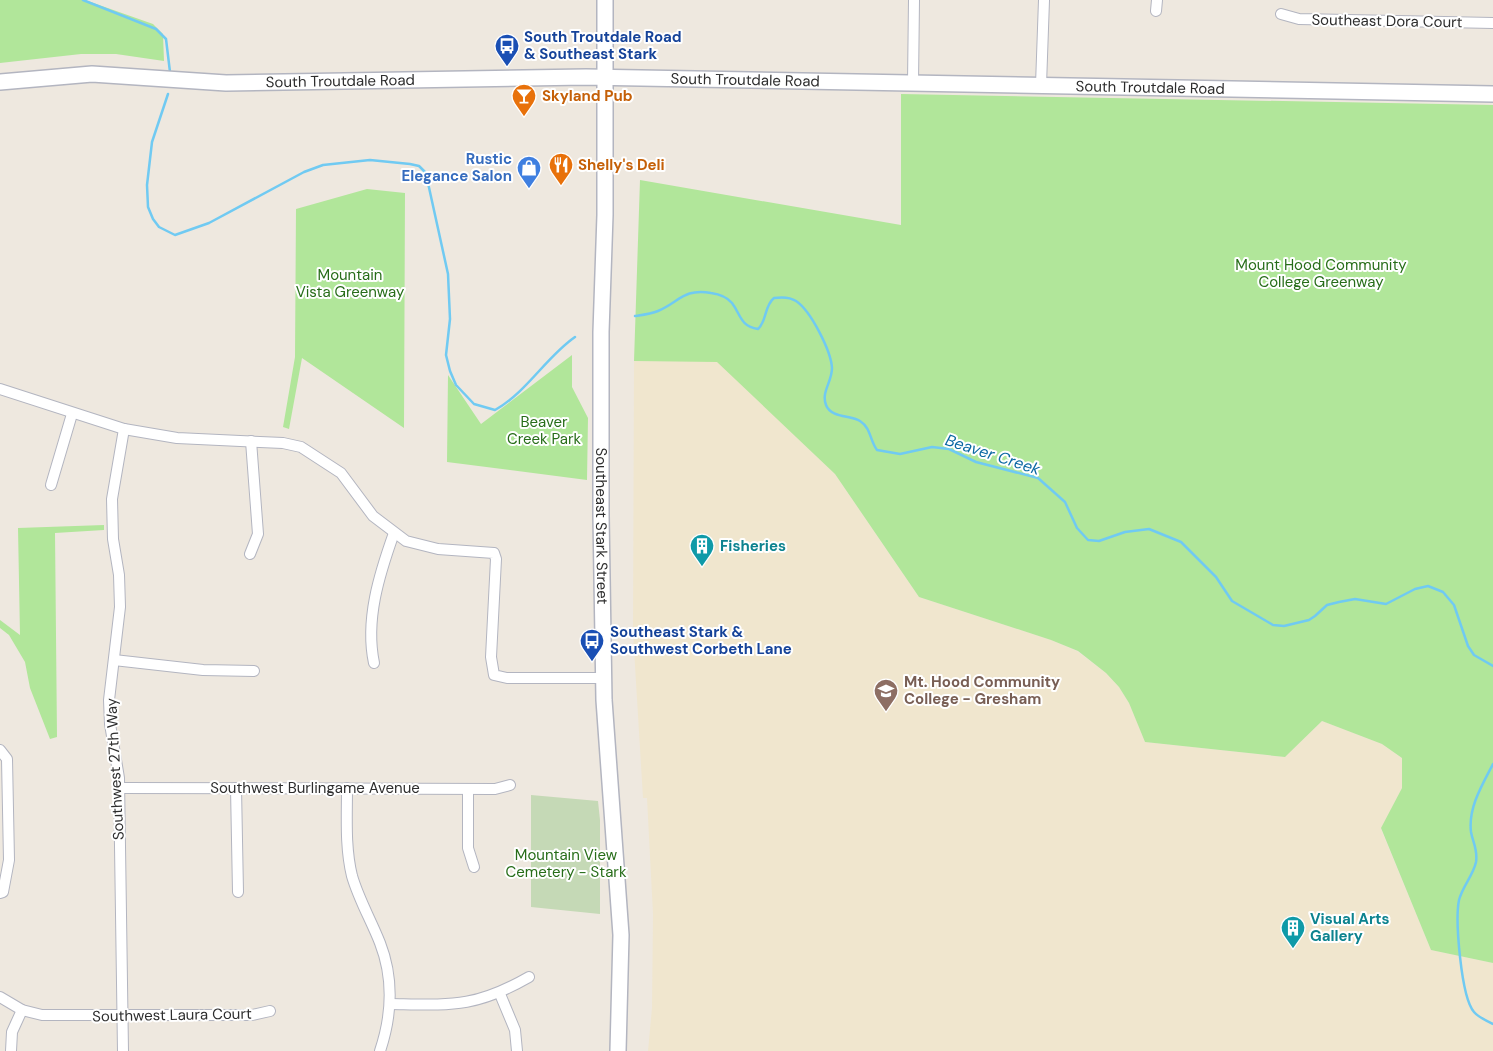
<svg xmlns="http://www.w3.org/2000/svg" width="1493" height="1051" font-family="'DM Sans',sans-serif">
  <rect width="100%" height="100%" fill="#eee8df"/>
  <!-- education -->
  <path fill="#f0e6ce" d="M634,361h83l118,113 84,123 132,43 26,11 29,22 13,14 10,16 16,39 140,15 37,-36 60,23 20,14v30l-21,41 50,121 62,13v88h-845l4,-43 1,-94 -6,-116h-4l-10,-166z"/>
  <!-- green -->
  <g fill="#b1e69a">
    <path d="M0,0h85l68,24 10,10 1,27 -48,-7h-35l-81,9z"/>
    <path d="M901,94l592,11v858l-62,-13 -50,-122 21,-40v-30l-20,-14 -60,-23 -37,36 -140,-15 -16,-39 -10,-16 -13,-14 -28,-22 -27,-11 -132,-43 -84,-123 -118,-112 -83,-1 6,-181 261,45z"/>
    <path d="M367,189l38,4 -1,235 -102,-70 -13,71 -6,-2 12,-70 1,-148z"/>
    <path d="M572,355v32l16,31 -1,62 -140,-18 1,-87 33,49z"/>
    <path d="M104,525v5l-49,3 2,204 -7,2 -20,-51 -5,-26 -16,-27 -9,-7v-8l20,15 -2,-107z"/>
  </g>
  <!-- cemetery -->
  <path fill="#c5d9b6" d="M531,795l67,6 2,19v94l-69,-7z"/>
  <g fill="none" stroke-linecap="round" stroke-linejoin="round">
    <!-- stream -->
    <g stroke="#70caf2" stroke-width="2.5">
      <path d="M83,0l73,29 10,10 4,33"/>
      <path d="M168,94l-16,48 -5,43 1,22 5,12 6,8 16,8 34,-12 95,-51 19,-7 47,-5 40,4 9,2 6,6 3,11 20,91 2,45 -4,36 4,16 6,14 18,19 21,6c32,-18 51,-53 80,-73"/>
      <path d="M635,316c7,-1 16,-2 23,-5 21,-9 26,-23 53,-18 7,1 16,4 21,10 9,12 8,23 26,26 9,-8 6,-23 16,-31 7,-1 16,-1 22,3 15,10 35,50 36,67 0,14 -11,24 -6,37 5,13 24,10 34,16 11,7 10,20 17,29l23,4 32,-7 17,2 27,13 62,16 27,24 12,26 11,12 11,1 26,-9 24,-3 32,13 35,35 16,24 41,24 11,1 25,-6 6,-4 12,-11 12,-3 16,-3 31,5 29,-15 13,-3 15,6 11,13 14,41 6,9 19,11"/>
      <path d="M1493,764c-11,21 -25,44 -22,68 2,11 7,18 5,30 -3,14 -13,23 -17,38 -4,20 2,97 15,112 4,5 13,9 19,12"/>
    </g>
    <defs>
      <g id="street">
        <path d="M1156,11l1,-11"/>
        <path d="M1281,14l18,5 194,4"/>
        <path d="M913,83l1,-83"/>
        <path d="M1041,85l3,-85"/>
        <path d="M0,389l124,40 53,9 106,5 18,4 40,26 32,43 33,25 32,8 56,4 2,6 -5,98 3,18 13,3h97"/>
        <path d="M51,485l21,-71"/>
        <path d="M250,554l8,-20 -7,-93"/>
        <path d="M114,660l89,10 51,1"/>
        <path d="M374,663c-9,-43 5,-88 20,-130"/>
        <path d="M0,750l7,9 2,101 -6,32 -3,1"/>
        <path d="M119,788l376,1 15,-4"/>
        <path d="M236,788l2,104"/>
        <path d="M347,788c0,30 -2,59 5,88 7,24 19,44 28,67 14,36 12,72 0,108"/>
        <path d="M468,789v59l6,19"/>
        <path d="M500,994l15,36 2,21"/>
        <path d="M0,997l22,13 20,5h210l18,-4"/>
        <path d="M391,1004c60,1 84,4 138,-27"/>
        <path d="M11,1051l1,-19 10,-22"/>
        <path d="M123,1051l-4,-273 -9,-54 -1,-24 11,-93 -1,-32 -6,-36 -1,-40 12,-70"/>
      </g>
      <g id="secondary">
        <path id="s1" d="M605,0v215l-4,117v184l3,184 17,235 -3,116"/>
        <path id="s2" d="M0,82l92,-8 134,9 360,-6 907,17"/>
      </g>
    </defs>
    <!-- street casing -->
    <use href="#street" stroke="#b3b5c0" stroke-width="12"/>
    <!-- secondary casing -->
    <use href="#secondary" stroke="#b3b5c0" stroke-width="18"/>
    <!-- street -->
    <use href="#street" stroke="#fff" stroke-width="10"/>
    <!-- secondary -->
    <use href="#secondary" stroke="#fff" stroke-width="15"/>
  </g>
  <!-- icons -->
  <defs>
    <symbol id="bus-pin" viewBox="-11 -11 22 30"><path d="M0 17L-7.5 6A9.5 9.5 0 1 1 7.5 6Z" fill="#1a4fb4" stroke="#fff"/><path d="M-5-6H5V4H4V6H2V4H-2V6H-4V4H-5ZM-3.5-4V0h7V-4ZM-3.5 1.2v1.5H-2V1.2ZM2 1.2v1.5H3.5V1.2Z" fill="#fff"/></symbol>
    <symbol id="bar-pin" viewBox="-11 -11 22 30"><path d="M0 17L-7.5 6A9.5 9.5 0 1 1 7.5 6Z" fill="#e8710a" stroke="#fff"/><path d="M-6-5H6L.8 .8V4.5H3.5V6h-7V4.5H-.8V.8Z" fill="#fff"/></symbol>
    <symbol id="restaurant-pin" viewBox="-11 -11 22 30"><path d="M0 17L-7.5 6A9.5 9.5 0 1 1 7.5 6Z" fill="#e8710a" stroke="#fff"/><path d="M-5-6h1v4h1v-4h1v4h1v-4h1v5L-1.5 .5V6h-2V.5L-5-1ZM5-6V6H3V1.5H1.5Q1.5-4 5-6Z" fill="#fff"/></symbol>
    <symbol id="shop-pin" viewBox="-11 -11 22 30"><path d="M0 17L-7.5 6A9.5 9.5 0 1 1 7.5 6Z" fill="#3f7fe0" stroke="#fff"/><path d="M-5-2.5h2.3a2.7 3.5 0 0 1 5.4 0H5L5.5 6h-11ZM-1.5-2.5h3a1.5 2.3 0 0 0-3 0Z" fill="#fff"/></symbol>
    <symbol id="building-pin" viewBox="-11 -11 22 30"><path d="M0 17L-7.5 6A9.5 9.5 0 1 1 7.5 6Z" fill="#0f9aa8" stroke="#fff"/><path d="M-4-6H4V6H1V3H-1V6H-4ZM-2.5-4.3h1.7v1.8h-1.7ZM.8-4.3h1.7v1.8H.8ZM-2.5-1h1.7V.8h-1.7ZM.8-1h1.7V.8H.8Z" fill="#fff"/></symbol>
    <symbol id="university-pin" viewBox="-11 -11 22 30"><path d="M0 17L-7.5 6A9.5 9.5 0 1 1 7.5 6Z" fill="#8d6e63" stroke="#fff"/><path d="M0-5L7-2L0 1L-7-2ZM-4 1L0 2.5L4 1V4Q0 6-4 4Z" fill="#fff"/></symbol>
  </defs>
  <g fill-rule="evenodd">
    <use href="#bus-pin" x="493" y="32" width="28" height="38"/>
    <use href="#bar-pin" x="510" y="82" width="28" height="38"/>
    <use href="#restaurant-pin" x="547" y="151" width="28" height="38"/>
    <use href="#shop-pin" x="515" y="154" width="28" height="38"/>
    <use href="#building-pin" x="688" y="532" width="28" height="38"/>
    <use href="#bus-pin" x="578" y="627" width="28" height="38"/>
    <use href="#university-pin" x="872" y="677" width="28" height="38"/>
    <use href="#building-pin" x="1279" y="914" width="28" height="38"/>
  </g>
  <g text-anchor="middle" stroke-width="4" stroke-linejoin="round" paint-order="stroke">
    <!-- street labels -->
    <g font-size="15" fill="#2d2d2d" stroke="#fff">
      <text transform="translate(1387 21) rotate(1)" y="5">Southeast Dora Court</text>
      <text dy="5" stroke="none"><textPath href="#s2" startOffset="746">South Troutdale Road</textPath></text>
      <text dy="5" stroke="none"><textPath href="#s2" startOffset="341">South Troutdale Road</textPath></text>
      <text dy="5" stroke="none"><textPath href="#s2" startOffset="1151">South Troutdale Road</textPath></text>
      <text dy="5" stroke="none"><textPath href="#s1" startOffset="526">Southeast Stark Street</textPath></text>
      <text transform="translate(115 769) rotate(-93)" y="5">Southwest 27th Way</text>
      <text x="315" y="793">Southwest Burlingame Avenue</text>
      <text transform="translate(172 1015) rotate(-1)" y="5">Southwest Laura Court</text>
    </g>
    <!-- transit labels -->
    <g font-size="15" font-weight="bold" fill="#164399" stroke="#fff" text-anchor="start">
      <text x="524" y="42">South Troutdale Road<tspan x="524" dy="17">&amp; Southeast Stark</tspan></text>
      <text x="610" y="637">Southeast Stark &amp;<tspan x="610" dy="17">Southwest Corbeth Lane</tspan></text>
    </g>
    <!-- food labels -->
    <g font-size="15" font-weight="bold" fill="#c56008" stroke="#fff" text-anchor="start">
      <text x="542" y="101">Skyland Pub</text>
      <text x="578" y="170">Shelly's Deli</text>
    </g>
    <!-- shop labels -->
    <g font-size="15" font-weight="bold" fill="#366cbe" stroke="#fff" text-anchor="end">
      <text x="512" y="164">Rustic<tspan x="512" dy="17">Elegance Salon</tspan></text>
    </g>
    <!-- park labels -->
    <g font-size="15" fill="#276d19" stroke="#fff">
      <text x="1321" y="270">Mount Hood Community<tspan x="1321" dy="17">College Greenway</tspan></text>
      <text x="350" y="280">Mountain<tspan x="350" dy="17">Vista Greenway</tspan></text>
      <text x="544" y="427">Beaver<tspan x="544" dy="17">Creek Park</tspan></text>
      <text x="566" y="860">Mountain View<tspan x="566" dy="17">Cemetery - Stark</tspan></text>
    </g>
    <!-- culture labels -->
    <g font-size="15" font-weight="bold" fill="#0d838f" stroke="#fff" text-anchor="start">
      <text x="720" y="551">Fisheries</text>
      <text x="1310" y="924">Visual Arts<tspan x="1310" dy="17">Gallery</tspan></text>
    </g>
    <!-- education labels -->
    <g font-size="15" font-weight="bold" fill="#785e54" stroke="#fff" text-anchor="start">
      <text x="904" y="687">Mt. Hood Community<tspan x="904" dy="17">College - Gresham</tspan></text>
    </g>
    <!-- water labels -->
    <g font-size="16" font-style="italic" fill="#0a68a3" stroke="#fff">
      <text transform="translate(993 454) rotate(18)" y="6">Beaver Creek</text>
    </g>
  </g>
</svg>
